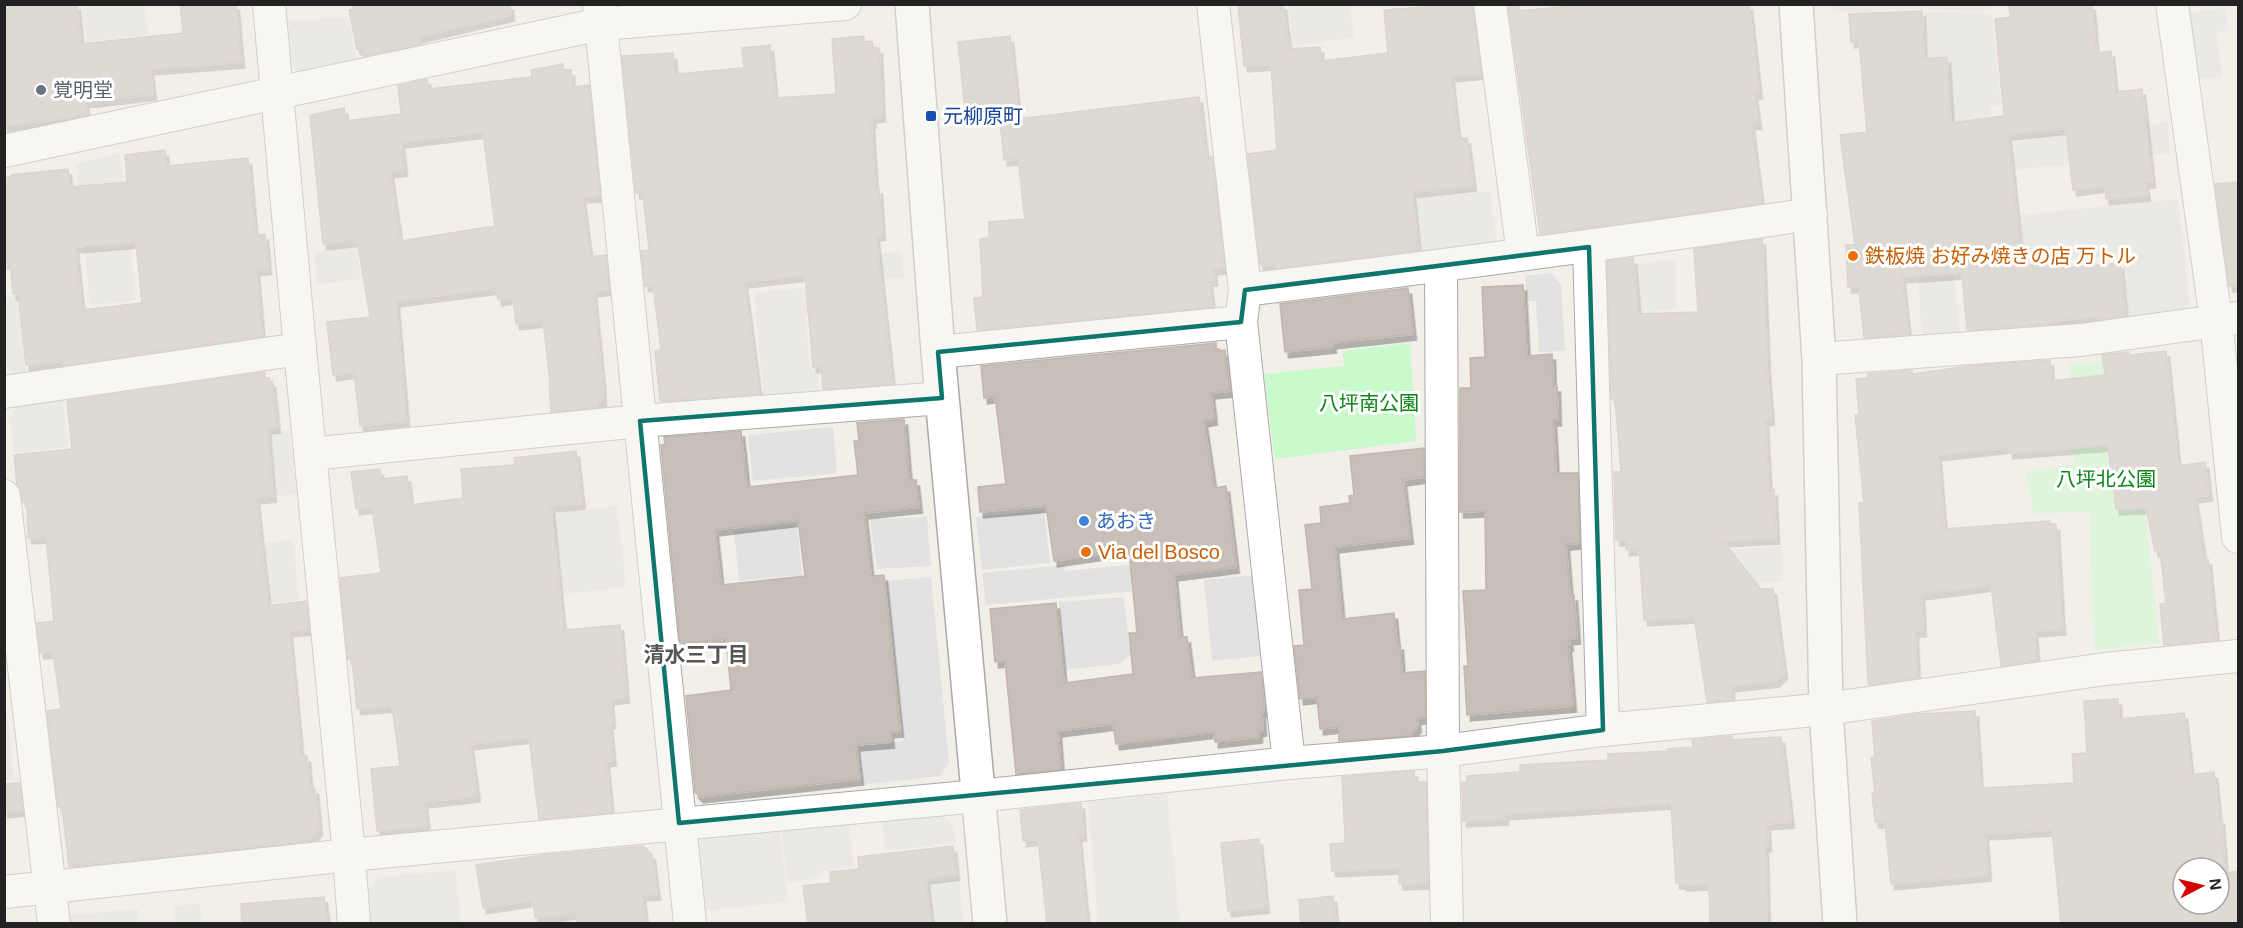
<svg xmlns="http://www.w3.org/2000/svg" width="2243" height="928" font-family="Helvetica,'Noto Sans JP',sans-serif">
  <defs>
    <filter id="shadow"><feDropShadow dx="3.5" dy="6" stdDeviation="0" flood-color="#0004"/></filter>
  </defs>
  <rect width="100%" height="100%" fill="#f2efe9"/>
  <!-- park -->
  <g fill="#c8facc">
    <path d="M1410,343l6,98 -141,18 -11,-85 80,-8 -1,-15z"/>
    <path d="M2130,360l29,283 -65,7 -5,-138 -55,2 -9,-42 49,-7 -5,-101z"/>
  </g>
  <!-- parking -->
  <g fill="#e2e2e2">
    <path d="M82,5h63l3,30 -61,7z"/>
    <path d="M1288,5h62l4,33 -61,7z"/>
    <path d="M1832,5h77l1,4 -77,4z"/>
    <path d="M1911,5h80l1,6 -81,-2z"/>
    <path d="M2226,8l2,22 -11,2 5,45 -28,3 -7,-68z"/>
    <path d="M1925,12l67,2 9,91 -11,2 2,15 -76,6 13,-64z"/>
    <path d="M348,18l11,48 -56,11 -11,-11 -4,-46z"/>
    <path d="M2167,122l3,31 -154,17 -3,-31z"/>
    <path d="M120,153l3,28 -25,2 5,66 28,-1 5,52 -46,5 -14,-142z"/>
    <path d="M1490,191l6,49 -10,11 -64,9 -7,-61z"/>
    <path d="M2178,199l12,107 -12,14 -49,4 -6,-69 -98,9 -5,-49z"/>
    <path d="M356,246l5,33 -44,6 -3,-32z"/>
    <path d="M1951,247l10,94 -39,4 -5,-96z"/>
    <path d="M902,252l2,26 -73,6 -2,-26z"/>
    <path d="M1675,259l2,51 -38,2 -2,-48z"/>
    <path d="M1550,273l11,11 4,67 -26,1 -3,-51h-10l-1,-25z"/>
    <path d="M812,287l2,27 -9,1 6,56 7,-1 2,26 -56,5 -10,-109z"/>
    <path d="M17,296l9,79 -10,1 -11,-10 -1,-68z"/>
    <path d="M63,398l5,49 -54,6 -4,-35 11,-16z"/>
    <path d="M833,427l4,46 -84,8 -5,-46z"/>
    <path d="M289,430l7,64 -19,2 -7,-64z"/>
    <path d="M617,506l9,81 -63,7 -6,-51 -7,1 -3,-30z"/>
    <path d="M1044,510l6,53 -68,7 -6,-53z"/>
    <path d="M927,517l4,49 -54,3 -7,-50z"/>
    <path d="M797,525l5,50 -63,6 -5,-50z"/>
    <path d="M293,540l6,60 -29,4 -5,-61z"/>
    <path d="M1781,546l2,35 -90,7 -2,-36z"/>
    <path d="M1137,564l30,24 -181,17 -4,-32 82,-8 1,6z"/>
    <path d="M1255,575l8,81 -51,5 -8,-81z"/>
    <path d="M931,577l18,185 -9,14 -78,9 -4,-38 45,-6 -17,-160z"/>
    <path d="M1124,597l6,59 -11,8 -54,6 -6,-68z"/>
    <path d="M7,710l7,70 -9,1 -1,-70z"/>
    <path d="M1167,794l13,129h-82l-10,-121z"/>
    <path d="M943,815l10,10 3,18 -71,8 -3,-31z"/>
    <path d="M849,824l5,43 -34,4v7l-33,5 -5,-53z"/>
    <path d="M779,828l9,74 -86,9 -8,-61 12,-14z"/>
    <path d="M456,870l5,53h-91l-3,-33 12,-13z"/>
    <path d="M959,878l5,45h-31l-2,-17 -41,5 -2,-25z"/>
    <path d="M200,903l2,20h-26l-2,-17z"/>
    <path d="M138,909l1,14 -74,1 8,-9z"/>
  </g>
  <!-- building -->
  <g fill="#c7bfb8" stroke="#c4b6ab" stroke-width="1.5" fill-rule="evenodd" filter="url(#shadow)">
    <path d="M4,4h73l4,40 102,-11 -3,-29h56l5,58 -91,7 3,25 -68,8 2,13 -83,11z"/>
    <path d="M352,4h158l1,11 -93,22 2,7 -56,12 -1,-8 -6,1 -8,-39 4,-1z"/>
    <path d="M1238,4h45l6,45 31,-2 1,14 67,-8 -4,-43 40,-3 -1,-3h49l9,69 -30,3 7,63 9,-1 6,47 -61,7 6,58 -141,18 -1,-4 -16,1 -12,-111 29,-4 -6,-86 -27,2z"/>
    <path d="M1508,4h11v7l73,-7h157l10,89h-5l4,30 -7,1 10,79 -221,31z"/>
    <path d="M2008,4h84l4,49 15,-2 4,41 27,-3 10,93h-7l2,13 -41,4 -1,-13 -32,4 -7,-62 -58,6 14,132 42,-5 1,7 55,-5 5,53 -27,3v-3l-51,6v2l-80,6 -5,-57 -60,4 6,57 -44,4 -5,-51h-11l-2,-42h9l-15,-110 27,-3 -8,-91 -8,1 -2,-28 73,-3 2,48 23,-2 4,66 53,-7 -9,-97 16,-2z"/>
    <path d="M864,36v6l8,-1 1,7h6l3,68 -10,1 1,5h-2l4,66h4l3,46 -6,1 16,149 -69,5 -2,-23 -8,1 -8,-92 -61,7 15,112 -99,7 -5,-50 6,-1 -8,-65 -8,1 -4,-35 8,-1 -6,-57h-7l-14,-137 51,-3 2,21 69,-6 -2,-20 28,-3 5,53 61,-4 -4,-55z"/>
    <path d="M1010,36l8,77 -52,6 -8,-77z"/>
    <path d="M563,64v6h8l1,17 17,-2 11,111 -18,1 8,60 16,-2 3,34 -16,2 9,88 1,22 -6,1v5l-46,5 -2,-31h1l-7,-60 -27,3 -3,-26 -15,2 -2,-12 -100,13 10,119 -46,6 -6,-54 -21,3 -6,-53 43,-5 -13,-77 -34,4 -13,-129 34,-7 2,13 55,-7 -3,-28 29,-7 2,10 103,-12 -1,-7zM483,132l12,94 -95,15 -10,-69 14,-2 -3,-28z"/>
    <path d="M1199,97l6,54h3l1,7h3l12,110 -11,1 1,11h-5l3,27 -235,23 -3,-32 9,-1 -3,-58 9,-1v-16l36,-3 -7,-60 -14,1 -4,-39z"/>
    <path d="M165,150l1,16 82,-8 7,77 10,-1 3,34 -12,2 6,66 -199,29 -1,-4 -36,4 -8,-72 -5,1 -3,-32 -6,1v-85l8,-1 -1,-2 57,-6 2,18 57,-5 -2,-27zM136,242l6,61 -60,7 -7,-63z"/>
    <path d="M2238,182v104h-9l-14,-102z"/>
    <path d="M1762,239l5,130 4,50 -6,1 1,18 3,53 5,-1 2,48 -53,3 38,48h12l11,84 -8,8 -45,5v14l-24,2 -13,-85 -50,3 -5,-71 -13,1v-10h-10l-2,-68h7l-6,-73h-4l-4,-138 26,-3 5,56 60,-2 -4,-63z"/>
    <path d="M1523,285l4,71 25,-2 1,32h4l1,34h-5l3,53h22l2,70 -14,1 4,52 4,-1 3,43 -8,1 1,6h-2l5,61 -106,9 -3,-49h4l-5,-75 23,-1 -1,-79 -25,1v-124h11l-1,-30 15,-1 -3,-70z"/>
    <path d="M1408,288l5,46 -81,9 1,4 -48,5 -5,-48z"/>
    <path d="M1216,343v8l9,-1 5,41 -19,2 3,26 -10,2 10,67 12,-2 10,81 -62,8 6,62h7l5,41 69,-6 3,32v7l-2,1 1,18 -4,1v6l-44,5 -1,-10 -98,12 -3,-20 -55,7 3,38 -45,5 -11,-113 -10,1 -5,-53 66,-6 8,80 69,-9 -4,-41h8l-8,-83 -75,11 -8,-55 -66,6 -2,-25 28,-3 -11,-88 -11,2 -3,-32z"/>
    <path d="M2166,351l12,115 27,-4 4,33 -15,2 10,62h4l8,81 -52,5 -4,-41 6,-1 -6,-53 -5,1 -9,-43 -30,1 -8,-64 -99,8v-6l-71,8 6,74 105,-8v3h7l6,105 -28,2 3,30 -36,5 -10,-81 -70,9 2,37h-8l2,47 -48,7 -1,-2 -9,-180h5l-9,-88h4l-3,-36 12,-1v-4l44,-4v4l58,-8 80,-6 1,21 54,-6 -3,-20 27,-3v3z"/>
    <path d="M265,372v6h5v4l2,-1 5,46 -10,1 6,68 -17,2 12,108 38,-5 3,28 -20,2 12,125h6l3,32h5l4,41 -9,11 -241,26 -7,-59h-4l-11,-96 14,-2 -8,-57 -13,1 -3,-30 17,-2 -8,-84 -18,1 -1,-37 -4,1 -6,-18 -3,-29 58,-6 -5,-48z"/>
    <path d="M904,419l5,61h7l3,27 -55,6 7,63 13,-1 16,156 -10,1 1,10 -35,3 4,34 -160,18 -5,-5 -9,-96 45,-6 -5,-51 -46,5 -19,-199 4,-1 -1,-7 77,-6 6,56 111,-12 -4,-34h5l-2,-18zM798,520l7,56 -84,9 -6,-55z"/>
    <path d="M1424,448v29l-21,3 7,58 -75,9 7,72 52,-6 3,31h3l2,29 23,-2v46l-8,2 1,7 -8,10 -71,5v-14l-19,2 -3,-32 -17,2 -6,-53 10,-1 -5,-55 13,-1 -7,-64 16,-2 -1,-16 30,-4 -1,-7 5,-1 -4,-39z"/>
    <path d="M576,451l6,52 -31,3 12,122 1,2 56,-5 6,72 -16,2 2,24h-3l4,37 -7,1 5,51 -72,7 -10,-82 -59,7 7,52 -53,6 3,24 -50,5 -6,-62 29,-3 -8,-60 -35,3 -5,-50h-4l-8,-81 41,-5 -9,-66 -16,2 -5,-37 29,-3 1,10 26,-3 4,29 52,-7 -2,-29 54,-4 -1,-7z"/>
    <path d="M2118,699l1,20 65,-6 7,62 23,-3 5,46h2l4,55 13,-2v51l-177,2 -9,-94 -67,4 3,41 -97,9 -6,-62h-10l-3,-29h3l-4,-35 4,-1 -3,-36 47,-7 56,-3 5,74h3v3l91,-5 -2,-29 15,-1 -3,-52zM2183,868h36v36h-36z"/>
    <path d="M1732,736v4l49,-3 10,85 -24,2 1,22h-3l2,78h-57l-1,-40 -26,1v-2h-7l-5,-80 -166,11v5l-42,2 -1,-39 5,1v-7l53,-4v-7l88,-5v-6l60,-3v-2l25,-2 -1,-7z"/>
    <path d="M1414,771l1,11h11l2,101 -29,1v-16l-67,3 -2,-27 14,-1 1,-7 -3,-59z"/>
    <path d="M19,783l4,27 -19,2v-28z"/>
    <path d="M1081,803l2,32h-5l9,89h-40l-9,-85 -15,2 -3,-31z"/>
    <path d="M1259,839l7,68 -38,4 -7,-68z"/>
    <path d="M643,846l9,8 5,40 -15,1 4,29h-69l-2,-11 -40,5 -2,-18 -50,8 -7,-43 67,-10z"/>
    <path d="M953,846l3,28 -30,4 5,46h-123l-5,-38 28,-3 -1,-11 29,-3 -1,-12z"/>
    <path d="M1333,896l3,28h-35l-2,-24z"/>
    <path d="M324,897l3,27h-85l-1,-20z"/>
  </g>
  <g fill="none" stroke-linecap="round" stroke-linejoin="round">
    <defs>
      <g id="minor">
        <path d="M269,4l31,345 49,506 5,69"/>
        <path d="M599,4l91,920"/>
        <path d="M1213,4l32,286 -4,32 48,441"/>
        <path d="M1490,4l33,250"/>
        <path d="M2172,4l44,316 22,217"/>
        <path d="M4,151l597,-127 244,-20"/>
        <path d="M1589,247l14,483"/>
        <path d="M1441,266l2,485 4,173"/>
        <path d="M1245,290c189,-23 378,-48 566,-76"/>
        <path d="M938,352l303,-30"/>
        <path d="M1819,359l262,-19 157,-22"/>
        <path d="M4,392l296,-43"/>
        <path d="M310,454l330,-33 302,-23"/>
        <path d="M4,496l50,428"/>
        <path d="M4,892l345,-37 629,-59 311,-33 154,-12 160,-21 223,-21 279,-40 133,-13"/>
      </g>
      <g id="tertiary">
        <path d="M912,4l26,348 52,572"/>
        <path d="M1796,4l23,355 7,350 14,215"/>
      </g>
    </defs>
    <!-- minor casing -->
    <use href="#minor" stroke="#a9a9a9" stroke-width="34"/>
    <!-- tertiary casing -->
    <use href="#tertiary" stroke="#a9a9a9" stroke-width="36"/>
    <!-- minor -->
    <use href="#minor" stroke="#fff" stroke-width="32"/>
    <!-- tertiary -->
    <use href="#tertiary" stroke="#fff" stroke-width="33"/>
  </g>
  <!-- marked area -->
  <path d="M0 0H2243V928H0ZM1589,247l14,483 -160,21 -764,72 -39,-402 302,-23 -4,-46 303,-30 4,-32z" fill="#f2efe9" fill-opacity=".55" fill-rule="evenodd"/>
  <path fill="none" stroke="#0f766e" stroke-width="4.5" stroke-linejoin="round" d="M1589,247l14,483 -160,21 -764,72 -39,-402 302,-23 -4,-46 303,-30 4,-32z"/>
  <!-- markers -->
  <circle fill="#6b7280" stroke="#fff" stroke-width="2" cx="41" cy="90" r="6"/>
  <rect fill="#1a4fb4" stroke="#fff" stroke-width="2" x="925" y="110" width="12" height="12" rx="3"/>
  <g fill="#e8710a" stroke="#fff" stroke-width="2">
    <circle cx="1853" cy="256" r="6"/>
    <circle cx="1086" cy="552" r="6"/>
  </g>
  <circle fill="#3f7fe0" stroke="#fff" stroke-width="2" cx="1084" cy="521" r="6"/>
  <g text-anchor="middle" stroke-width="6" stroke-linejoin="round" paint-order="stroke">
    <!-- worship labels -->
    <g font-size="20" fill="#5b616d" stroke="#fff" text-anchor="start">
      <text x="53" y="97">覚明堂</text>
    </g>
    <!-- transit labels -->
    <g font-size="20" fill="#164399" stroke="#fff" text-anchor="start">
      <text x="943" y="123">元柳原町</text>
    </g>
    <!-- food labels -->
    <g font-size="20" fill="#c56008" stroke="#fff" text-anchor="start">
      <text x="1865" y="263">鉄板焼 お好み焼きの店 万トル</text>
      <text x="1098" y="559">Via del Bosco</text>
    </g>
    <!-- park labels -->
    <g font-size="20" fill="#0c8416" stroke="#fff">
      <text x="1369" y="410">八坪南公園</text>
      <text x="2106" y="486">八坪北公園</text>
    </g>
    <!-- shop labels -->
    <g font-size="20" fill="#366cbe" stroke="#fff" text-anchor="start">
      <text x="1096" y="528">あおき</text>
    </g>
    <!-- neighbourhood labels -->
    <g font-size="21" font-weight="bold" fill="#555" stroke="#fff">
      <text x="696" y="662">清水三丁目</text>
    </g>
  </g>
  <!-- border -->
  <rect width="2243" height="928" fill="none" stroke="#222222" stroke-width="12"/>
  <!-- north arrow -->
  <g transform="translate(2201 886) rotate(83)"><circle r="28" fill="#ffffff" stroke="#a7a7a7" stroke-width="1.5"/>
  <path d="M0-4.5L10 22L0 15L-10 22Z" fill="#d40000"/>
  <text y="-9" font-size="16" font-weight="bold" text-anchor="middle" fill="#222222">N</text>
  </g>
</svg>
